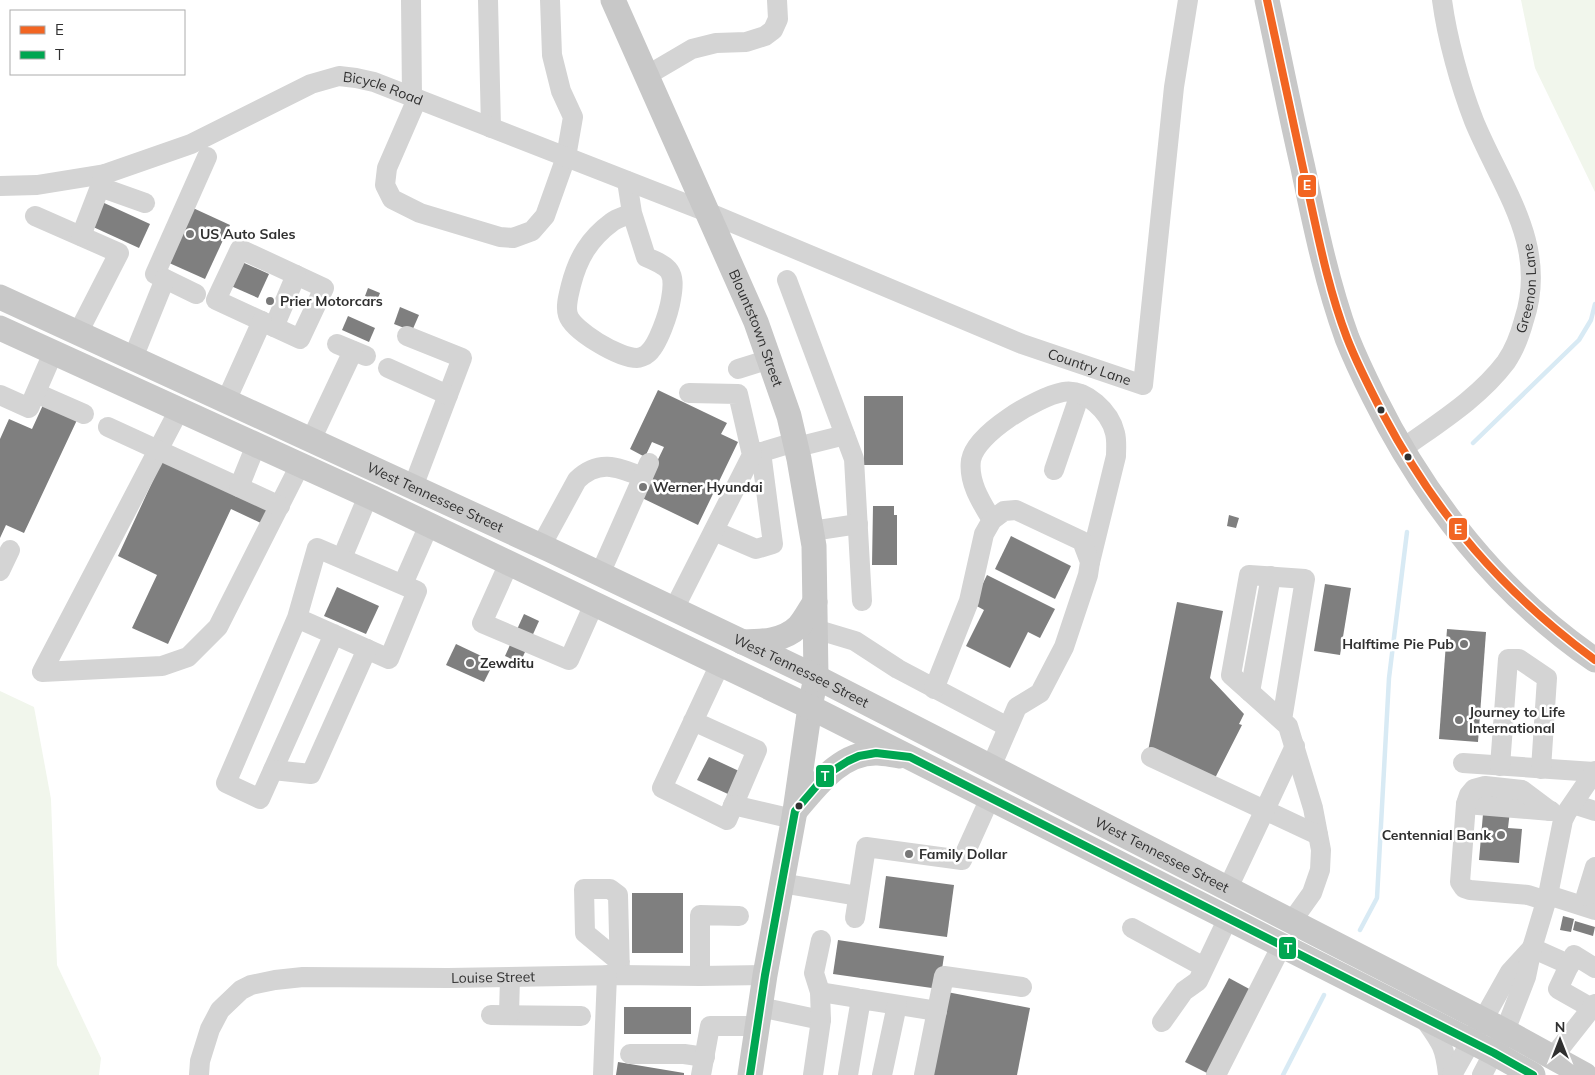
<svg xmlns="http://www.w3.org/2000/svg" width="1595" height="1075" font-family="Mulish,sans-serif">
  <rect width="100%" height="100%" fill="#fff"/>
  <!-- green -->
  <g fill="#f1f6ec">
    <path d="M1521,0h74v192l-60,-124z"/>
    <path d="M0,691l34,16 17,92 6,166 44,93 -2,17h-99z"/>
  </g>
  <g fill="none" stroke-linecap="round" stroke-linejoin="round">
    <!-- stream -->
    <g stroke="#d8eaf4" stroke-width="4.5">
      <path d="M1473,443l106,-103 12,-20 4,-16"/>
      <path d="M1360,930l17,-32 12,-220 18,-146"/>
      <path d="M1283,1075l41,-80"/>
    </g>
  </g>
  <!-- building -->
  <g fill="#7f7f7f">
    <path d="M102,202l48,22 -11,24 -48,-22z"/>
    <path d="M193,208l37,17 -25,54 -38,-17z"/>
    <path d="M242,262l27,12 -11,24 -27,-12z"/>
    <path d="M368,288l12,5 -3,8 -12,-5z"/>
    <path d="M400,307l19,8 -7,16 -18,-7z"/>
    <path d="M348,316l27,12 -6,14 -27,-12z"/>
    <path d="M658,390l69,33 -6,11 17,8 -40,83 -58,-28 24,-50 -12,-5 -7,15 -15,-8z"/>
    <rect x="864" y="396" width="39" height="69"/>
    <path d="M43,405l34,15 -53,113 -18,-8 -6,13v-99l9,-20 23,10z"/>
    <path d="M162,461l111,51 -6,14 -36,-17 -63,135 -36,-16 25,-53 -39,-19z"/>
    <path d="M873,506h21v9h3v50h-25z"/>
    <path d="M1229,515l10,3 -3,10 -9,-2z"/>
    <path d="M1011,536l60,30 -16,33 -60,-30z"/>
    <path d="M987,575l68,34 -15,29 -12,-6 -18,36 -44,-22 18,-36 -11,-6z"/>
    <path d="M1325,584l26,4 -11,67 -26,-4z"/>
    <path d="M337,587l42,19 -13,28 -42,-18z"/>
    <path d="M1177,602l46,9 -13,67 34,36 -5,10 3,1 -30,59 -64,-33z"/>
    <path d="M524,614l15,7 -19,42 -15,-7z"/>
    <path d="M1447,629l39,3 -8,110 -39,-3z"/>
    <path d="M456,644l38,18 -10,20 -38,-17z"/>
    <path d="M709,757l30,14 -11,23 -31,-14z"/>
    <path d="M1485,791l27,2 -4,35 14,1 -3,34 -40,-3z"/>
    <path d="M886,876l68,9 -7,52 -68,-9z"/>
    <rect x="632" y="893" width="51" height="60"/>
    <path d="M1563,916l11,3 -3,13 -11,-2z"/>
    <path d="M1575,921l20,6 -2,9 -20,-6z"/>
    <path d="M838,940l106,16 -5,33 -106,-15z"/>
    <path d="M1229,978l24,13 -44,83 -24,-12z"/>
    <path d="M947,992l83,16 -13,67h-87z"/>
    <rect x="624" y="1007" width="67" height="27"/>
    <path d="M618,1062l66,11v2h-68z"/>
  </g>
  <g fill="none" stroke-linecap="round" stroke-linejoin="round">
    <!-- minor -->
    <g stroke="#d4d4d4" stroke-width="20">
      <path d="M411,0l1,97"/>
      <path d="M488,0l3,128"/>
      <path d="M646,76l46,-27 24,-6 30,-1 19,-6 8,-6 5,-11 -1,-19"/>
      <path d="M417,99l-30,69 -2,17 7,14 28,14 80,24 13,1 19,-7 13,-15 21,-59 7,-40 -12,-26 -9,-36 -2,-55"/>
      <path d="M627,181l5,32 14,44c24,10 30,14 25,42 -2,13 -13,47 -24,55 -2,2 -8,4 -10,4 -18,0 -64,-27 -69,-43 -3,-9 1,-21 3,-30 7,-27 18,-46 41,-63 5,-4 14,-6 20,-9"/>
      <path id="s1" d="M0,186l37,-1 68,-11 86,-30 120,-60 28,-8 17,2 18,4 333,130 315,132 121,41 31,-298 14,-87"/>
      <path d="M100,187l45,16"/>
      <path d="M35,216l84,37 -41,80"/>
      <path d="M81,236l24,-62"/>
      <path d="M240,249l84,39 -24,51 -84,-39z"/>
      <path d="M787,280l67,179 8,142"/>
      <path d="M196,294l-41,-20 52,-117"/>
      <path d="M274,327l22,-52"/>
      <path d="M407,336l55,22 -49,129"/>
      <path d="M337,344l29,12"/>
      <path d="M133,358l32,-79"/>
      <path d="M388,368l60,27"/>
      <path d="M738,369l32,-10"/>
      <path d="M36,393l48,21"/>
      <path d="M0,395l29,13 24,-55"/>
      <path d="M226,401l36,-80"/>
      <path d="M179,410l-137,262 120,-6 26,-9 30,-30 82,-162"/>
      <path d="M108,427l172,79"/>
      <path d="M311,440l42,-89"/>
      <path d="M797,447l48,-12"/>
      <path id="s2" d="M1402,449c36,-26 77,-51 104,-87 9,-13 14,-27 18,-42 25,-75 -23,-133 -50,-199 -14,-36 -27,-83 -32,-121"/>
      <path d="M752,455l43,-13"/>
      <path d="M1054,470l26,-76"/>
      <path d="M239,487l17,-42"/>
      <path d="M992,520c-11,-18 -24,-38 -21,-60 5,-27 66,-63 92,-68 23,-4 47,20 52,41 2,8 1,16 1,23l-26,106"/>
      <path d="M714,531l42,18 17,-5 -12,-92"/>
      <path d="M812,531l46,-7"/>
      <path d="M541,546l36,-66c22,-21 40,-13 66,-3"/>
      <path d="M342,558l26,-62"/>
      <path d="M509,563l-27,60 87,37 25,-56"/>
      <path d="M0,571l10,-21"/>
      <path d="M600,574l49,-111"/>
      <path d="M403,584l26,-59"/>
      <path d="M674,609l78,-154 -14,-61 -49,-1"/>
      <path d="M297,618l92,41 28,-68 -100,-43 -20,70 -71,165 34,16 74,-165"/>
      <path d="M815,629l40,12 43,28 110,58"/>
      <path d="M934,689l35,-88 15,-67 8,-14 12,-9 12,-1 66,31 8,21 -2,13 -24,72 -24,46 -23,14 -26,60"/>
      <path d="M1250,692l21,-116"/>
      <path d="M1282,720l23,-141 -56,-4 -18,100 57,51 25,82 8,42 -1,20 -8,23 -20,28"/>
      <path d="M693,721l64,29 -30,70 -65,-32 58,-124"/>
      <path d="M1151,757l167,78"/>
      <path d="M1463,763l132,9"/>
      <path d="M1500,766l8,-107h11l28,19 -6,91"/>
      <path d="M273,770l38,4 56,-125"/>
      <path d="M1466,804l85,7"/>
      <path d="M1573,804l22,7"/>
      <path d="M733,805l60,14"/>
      <path d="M781,883l77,13"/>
      <path d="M1228,888l67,-142"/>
      <path d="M1548,895l47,15"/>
      <path d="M1586,896l9,-29"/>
      <path d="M1547,901l-19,-6 -58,-5 -6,-2 -4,-6 6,-78 3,-9 5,-6 11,-3 37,4 28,21"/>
      <path d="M855,918l11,-71 96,13 28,-62"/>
      <path d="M1132,928l72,39"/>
      <path d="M1532,948l38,17"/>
      <path d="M620,962l-35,-29 -1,-44h26l8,6 2,80"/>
      <path d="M1595,968l-21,-13 -16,34 37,21"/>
      <path d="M700,976v-61l39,1"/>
      <path d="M820,992l37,6"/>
      <path d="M760,1007l61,13"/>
      <path d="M491,1015l90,1"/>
      <path d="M509,1015l1,-38"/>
      <path d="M1423,1017c17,24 22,28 25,58"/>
      <path d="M1162,1022l22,-31 14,-10 30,-63"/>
      <path d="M630,1054h54l21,3"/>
      <path d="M1553,1057l42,-53"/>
      <path id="s3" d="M199,1075l1,-14 10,-32 10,-19 21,-20 10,-5 24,-5 28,-3 145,1 172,-3 80,1 65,-1"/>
      <path d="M603,1075l4,-100"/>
      <path d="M701,1075l9,-49h47"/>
      <path d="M813,1075l8,-55 -1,-28 -6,-19 7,-33"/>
      <path d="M848,1075l13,-76 76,12"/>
      <path d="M882,1075l15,-70"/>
      <path d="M924,1075l20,-99 78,11"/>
      <path d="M1216,1075l66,-130"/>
      <path d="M1452,1075l58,-103 22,-24"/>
      <path d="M1482,1075l23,-44 21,-54 6,-29 16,-53 15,-75 4,-8 28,-41"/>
    </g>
    <!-- major -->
    <g stroke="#c8c8c8" stroke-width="25">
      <path id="s4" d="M613,0l143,322 33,94 10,43 15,87 2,131 -6,30 -15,104 -30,164 -15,100"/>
      <path d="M1267,0c12,56 23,112 36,168 12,57 24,115 44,170 8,20 17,39 27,59 51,103 126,198 221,263"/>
      <path id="s5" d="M0,297l550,253 266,127 689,354 80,44"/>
      <path d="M0,328l373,170 437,209 546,276 138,70 39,22"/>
      <path d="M742,642c20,0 42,-1 57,-16 6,-7 11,-17 16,-24"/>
      <path d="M795,811c21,-24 45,-59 82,-58 7,0 15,2 23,3"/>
    </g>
    <defs>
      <path id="bus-1" d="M1267,0c12,56 24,112 36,168 13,57 23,115 44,170 10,26 23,51 36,76 54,102 119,177 212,246"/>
      <path id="bus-2" d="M750,1075l15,-100 30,-164 31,-36 22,-14 11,-5 17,-3 34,4 584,296 39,22"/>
    </defs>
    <!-- bus-1 casing -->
    <use href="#bus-1" stroke="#fff" stroke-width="11"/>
    <!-- bus-2 casing -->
    <use href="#bus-2" stroke="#fff" stroke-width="11"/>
    <!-- bus-1 -->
    <use href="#bus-1" stroke="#f26522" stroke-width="8"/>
    <!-- bus-2 -->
    <use href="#bus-2" stroke="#00a651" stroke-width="8"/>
  </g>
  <!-- markers -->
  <g fill="#787878" stroke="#fff" stroke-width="2">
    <circle cx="190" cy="234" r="5"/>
    <circle cx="270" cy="301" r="5"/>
    <circle cx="643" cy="487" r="5"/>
    <circle cx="1464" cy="644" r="5"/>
    <circle cx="470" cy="663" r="5"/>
    <circle cx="1459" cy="720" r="5"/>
    <circle cx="1501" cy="835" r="5"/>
    <circle cx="909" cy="854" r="5"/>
  </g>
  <g fill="#303030" stroke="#fff" stroke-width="2">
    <circle cx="1381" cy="410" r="4.5"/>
    <circle cx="1408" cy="457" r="4.5"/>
    <circle cx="799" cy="806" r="4.5"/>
  </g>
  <g text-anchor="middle" stroke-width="5" stroke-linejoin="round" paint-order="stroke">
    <!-- street labels -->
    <g font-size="14" fill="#303030" stroke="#fff">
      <text dy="5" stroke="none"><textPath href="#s1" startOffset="406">Bicycle Road</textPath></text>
      <text dy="5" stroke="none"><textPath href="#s2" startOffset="214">Greenon Lane</textPath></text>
      <text dy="5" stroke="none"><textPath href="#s4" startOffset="358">Blountstown Street</textPath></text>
      <text dy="5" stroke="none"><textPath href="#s1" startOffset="1166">Country Lane</textPath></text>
      <text dy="5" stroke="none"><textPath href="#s5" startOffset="479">West Tennessee Street</textPath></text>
      <text dy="5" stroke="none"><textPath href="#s5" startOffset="884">West Tennessee Street</textPath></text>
      <text dy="5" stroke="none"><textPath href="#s5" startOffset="1289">West Tennessee Street</textPath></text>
      <text dy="5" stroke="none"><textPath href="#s3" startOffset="352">Louise Street</textPath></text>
    </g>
    <!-- poi labels -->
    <g font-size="14" font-weight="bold" fill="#303030" stroke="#fff" text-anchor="start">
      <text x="200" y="239">US Auto Sales</text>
      <text x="280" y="306">Prier Motorcars</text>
      <text x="653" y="492">Werner Hyundai</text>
      <text x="1454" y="649" text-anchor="end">Halftime Pie Pub</text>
      <text x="480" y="668">Zewditu</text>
      <text x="1469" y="717">Journey to Life<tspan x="1469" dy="16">International</tspan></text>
      <text x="1491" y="840" text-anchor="end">Centennial Bank</text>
      <text x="919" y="859">Family Dollar</text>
    </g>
  </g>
  <g stroke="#fff" stroke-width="2">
    <rect x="1297" y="174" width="20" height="24" rx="5" fill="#f26522"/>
    <rect x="1448" y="517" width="20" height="24" rx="5" fill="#f26522"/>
    <rect x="815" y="764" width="20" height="24" rx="5" fill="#00a651"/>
    <rect x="1278" y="936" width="19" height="24" rx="5" fill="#00a651"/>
  </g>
  <g font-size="14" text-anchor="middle" font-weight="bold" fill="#fff">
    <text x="1307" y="190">E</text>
    <text x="1458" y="534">E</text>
    <text x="825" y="781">T</text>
    <text x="1288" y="953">T</text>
  </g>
  <!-- legend -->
  <rect x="10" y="10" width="175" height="65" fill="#ffffff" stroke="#acacac"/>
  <rect x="20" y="26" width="25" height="8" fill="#f26522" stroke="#acacac"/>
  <text x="55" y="35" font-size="15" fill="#303030">E</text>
  <rect x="20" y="51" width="25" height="8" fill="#00a651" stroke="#acacac"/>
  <text x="55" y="60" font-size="15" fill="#303030">T</text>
  <!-- north arrow -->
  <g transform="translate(1560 1040)" stroke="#ffffff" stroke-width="4" paint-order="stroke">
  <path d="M0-4L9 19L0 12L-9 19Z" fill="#303030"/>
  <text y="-8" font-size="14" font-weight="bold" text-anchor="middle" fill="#303030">N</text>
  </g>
</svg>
